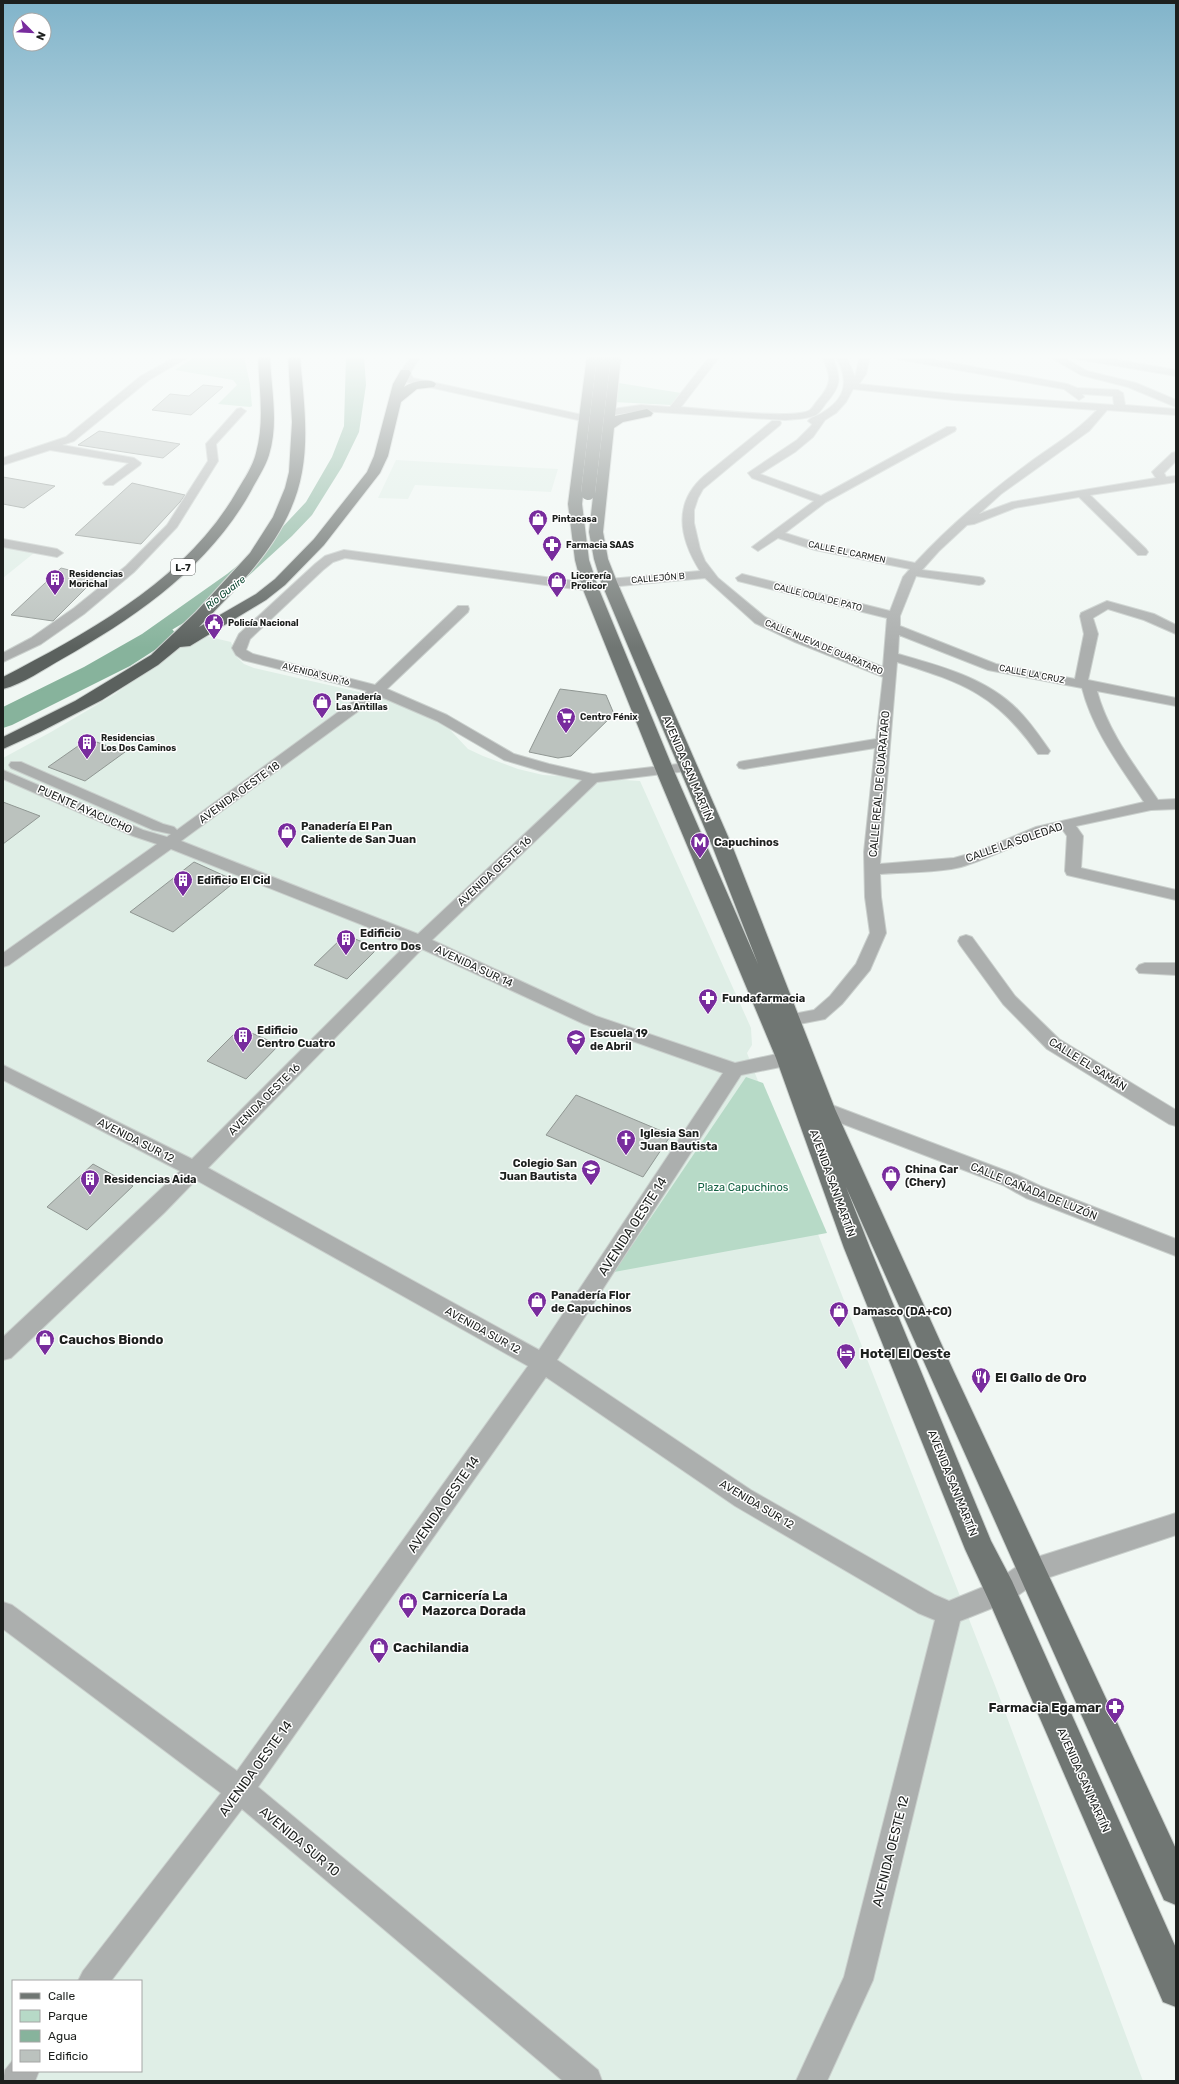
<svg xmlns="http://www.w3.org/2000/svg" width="1179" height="2084" font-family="Rubik,sans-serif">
  <rect width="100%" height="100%" fill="#f0f7f3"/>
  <!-- built -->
  <g fill="#dfeee6" fill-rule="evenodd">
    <path d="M396,460l123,7 39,2 -7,23 -136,-7 -7,14 -30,-1z"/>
    <path d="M3,547l31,6 -31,25z"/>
    <path d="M197,634l34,8 6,15 7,7 10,4 127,29 58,21 29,31 15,7 35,13 25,6 97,6 111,247 1,17 -5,8 249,635 147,393h-1140v-1323l48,-26 64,-38zM13,1981h128v90h-128z"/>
  </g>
  <!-- green -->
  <g fill="#b7dac7">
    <path d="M196,356h48l6,28 2,22 -2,1 -32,-3 19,-19 -4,-5 -58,-10z"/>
    <path d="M619,383l62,10 -10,12 -57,-3z"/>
    <path d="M746,1077l17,6 64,150 -213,39z"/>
  </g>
  <!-- water -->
  <path fill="#87b39c" d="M346,356h18l2,29 -7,47 -17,35 -30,48 -20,21 -48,44 -47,35 -119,70 -75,38v-16l81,-40 58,-33 85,-60 48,-39 31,-33 26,-45 12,-31z"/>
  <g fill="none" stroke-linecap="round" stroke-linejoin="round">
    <!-- river -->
    <path fill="#87b39c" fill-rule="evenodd" d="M164,627l8,2 4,5 -4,5 -42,27 -118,59 -9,3v-18l109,-54 44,-27z"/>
  </g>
  <!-- building -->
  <g fill="#bbc2be" stroke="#909793">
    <path d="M203,385l20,2 -32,28 -39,-5 18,-16 19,2z"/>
    <path d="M99,431l81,13 -17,14 -85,-13z"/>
    <path d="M3,477l52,9 -31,22 -21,-4z"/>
    <path d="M132,483l53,12 -5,7 -39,42 -66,-9z"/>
    <path d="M61,568l36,9 -44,44 -42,-6z"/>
    <path d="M560,689l46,6 8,19 -43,42 -13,2 -29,-6z"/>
    <path d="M88,739l37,13 -40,29 -37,-14z"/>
    <path d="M3,802l37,14 -37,28z"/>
    <path d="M194,862l42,19 -63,51 -43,-20z"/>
    <path d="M345,935l33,13 -31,31 -33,-14z"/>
    <path d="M240,1028l39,17 -33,34 -39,-18z"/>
    <path d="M576,1095l95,40 -28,42 -97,-42z"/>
    <path d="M93,1164l40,22 -46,44 -40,-23z"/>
  </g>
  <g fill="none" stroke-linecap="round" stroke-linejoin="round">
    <defs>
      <g id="minor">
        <path d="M177,356h13l-41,24 -75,61 -12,4 72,13 7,5 -1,2 -27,20h-8l-2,-2 26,-20 -79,-13 -47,15v-7l63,-21 75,-61z"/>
        <path d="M411,356h10l-11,17 3,5 165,36 63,-9 29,2 40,-51h10l-39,51c22,2 114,13 129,3 3,-2 5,-7 8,-10 15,-17 13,-24 4,-44h10c9,22 10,29 -6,47 -3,4 -6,9 -10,12 -9,4 -21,4 -31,5l-144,-9 -63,9 -172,-38 -6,-9z"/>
        <path d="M836,356h10l9,21 5,-21h10l-4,18 -7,10 95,10 160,11 -1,-9 -31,-2 2,3 -5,3 -15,-11 -167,-30 -5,-3h23l152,28 10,4 41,2 5,3 2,12 51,4v6l-69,-5 -18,21 -88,63 -22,20 33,-12 144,-24 -4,-6 2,-2 18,-17 4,-1v9l-12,12 2,4 10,-1v6l-86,13 56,54 2,3 -2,3h-8l-59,-58 -64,11 -41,16 -7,1 -28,26 -17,19 57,7 4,1 2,3 -2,3 -4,1 -63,-9 -16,40v10l96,38 79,15 9,-45 -4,-18 1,-3 26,-12 47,13 22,11v9l-32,-14 -36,-11 -15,9 5,16 -10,46 88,18v8l-79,-15c11,41 38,75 61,109l18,-1v10l-25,1 -75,16 7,10 -2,32 95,22v10l-109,-25 -2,-4 2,-35 -5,-7c-35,9 -67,28 -101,38 -24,6 -56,5 -81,7l1,23 5,36 -16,37 -28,34 -17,15 -36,7 -6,-2 -3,-4 3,-4 31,-6 16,-14 26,-32 14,-31 -5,-36 -1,-45 11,-104 -131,21 -5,-1 -2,-3 2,-3 5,-1 132,-22 7,-62 -88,-35 -40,-19 -50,-45 -96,9 -6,-4 6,-4 91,-8c-20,-32 -28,-67 4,-95l68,-55h8l1,2 -1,2 -77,64 -5,9 -4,12v13l6,26 5,12 13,17 47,39 40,19 78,31 4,-49 -149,-37 -2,-3 6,-4 148,37 13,-34 7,-8 -95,-19 -37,-12 -20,13 -6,-4 62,-46 -62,-23 -4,-5 49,-33 14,-14 1,-2 -4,-3c3,-4 9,-5 14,-8 25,-15 27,-32 14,-57zM853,389l101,11 143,10c-21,23 -47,37 -72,56 -39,29 -77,61 -110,97l-98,-20 -32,-10 41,-31 129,-71 1,-2 -1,-2h-8l-126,69 -61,-22 35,-22 18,-15 12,-17 11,-7 10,-11zM899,635l89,35 94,18c11,43 38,78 62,114l-108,25 -57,24 -25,7 -74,6 17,-202c67,21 100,33 141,92h10l2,-3c-10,-14 -19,-28 -32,-41 -31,-32 -78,-44 -120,-56z"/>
        <path d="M1048,356h13l26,15 49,12 40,17v7l-48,-20 -47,-12z"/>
        <path d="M1072,356h24l80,14v6l-99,-17z"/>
        <path d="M241,408l5,3 -30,33 2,17 -41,66 -43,45 -50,42 -43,30 -38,18v-9l28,-15 43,-30 52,-42 41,-41 41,-64 -2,-17 31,-35z"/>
        <path d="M3,539l54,10 6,4 -6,4 -54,-10z"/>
        <path d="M344,550l246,33 6,4 -6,4 -245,-33 -12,4 -10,8 -73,69 -4,11 7,4 122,31 83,-79h10l1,3 -1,3 -81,77 60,26 67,39 35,10 44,10 94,-11 5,1 2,3 -2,3 -5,1 -90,11 -165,158 164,76 139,47 65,-14 6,2 3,5 -3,5 -6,2 -59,12 -184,285 194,130 184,105 14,6 44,-18 29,-20 9,-4 145,-46v22l-138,46 -28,20 -50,20 -87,359 -46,101h-31l48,-104 91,-357 -17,-7 -183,-107 -189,-129 -288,410 340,283 4,11h-39l-321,-272 -131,172h-33l5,-10 138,-178 -218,-164v-27l9,3 225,166 291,-405 -332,-186 -32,33 -153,145 -8,2v-23l177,-166 -177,-91v-15l189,94 216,-216 -237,-94 -162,116 -6,2v-14l154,-109 -24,-8 -130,-57v-9l140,60 24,7 4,-3 -18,-4 -142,-62 -2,-3 2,-3h10l142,62 11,3 3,3 190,-139 -124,-31 -7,-5 -4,-7 7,-14 76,-70 10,-8zM379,696l58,25 67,39 37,11 41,9 -164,154 -237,-93zM422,949l162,75 139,49 -184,277 -331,-182z"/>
        <path d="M966,935l6,2 43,59 44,43 117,71v16l-7,-2 -122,-75 -44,-45 -43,-59 -2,-4 2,-4z"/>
        <path d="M1145,963h31v12l-37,-2 -3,-4 3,-4z"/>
        <path d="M824,1102l193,73 23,11 136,53v17l-150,-58 -23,-13 -186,-71 -2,-5 2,-5z"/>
        <path d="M13,2060v11h26l-4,10h-32l2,-11z"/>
      </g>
      <path id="major" d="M587,356h12l-17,148 7,56 9,27 76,184 84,193 -45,-116 -112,-266 -7,-23 -5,-27 20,-176h12l-6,60 32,-7 6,4 -2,3 -28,6 -9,6 -11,104 5,27 9,23 116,266 102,261 119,263 222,477v56l-12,-5 -318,-713 24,61 121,293 21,40 164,367v59l-13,-5 -173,-399 -25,-54 -121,-301 -68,-190 -120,-287 -74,-184 -7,-27 -7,-56z"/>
      <g id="highway">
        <path d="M258,356h12c1,34 9,66 -1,99 -4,13 -12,24 -18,36 -42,76 -115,126 -189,168 -18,10 -39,25 -59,30v-12c88,-46 183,-97 234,-186 7,-12 16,-25 19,-38 9,-33 3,-64 2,-97z"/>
        <path d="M288,356h12c3,38 9,78 2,116 -11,63 -60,111 -103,155l57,-33 19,-15 39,-40 53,-67 7,-16 19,-72 8,-14h8l2,3 -7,14c7,-5 26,-10 32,-3l-2,3 -17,2 -16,13 -13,54 -8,17 -56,72 -39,40 -19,15 -76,46 -10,1 -22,18 -56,35 -62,32 -37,17v-12l72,-36 76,-46 45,-43 54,-59 23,-36 12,-29 4,-16 3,-50z"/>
      </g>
    </defs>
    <!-- minor casing -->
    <use href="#minor" stroke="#cad0cd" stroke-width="2"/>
    <!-- major casing -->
    <use href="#major" stroke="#cad0cd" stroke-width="2"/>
    <!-- highway casing -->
    <use href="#highway" stroke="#cad0cd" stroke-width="2"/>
    <!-- minor -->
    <use href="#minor" fill="#acafae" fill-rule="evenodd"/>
    <!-- major -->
    <use href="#major" fill="#707673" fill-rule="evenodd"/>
    <!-- highway -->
    <use href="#highway" fill="#5b615e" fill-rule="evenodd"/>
    <defs>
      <path id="major-bridge" d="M588,493l16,-137"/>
    </defs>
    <!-- major-bridge casing -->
    <use href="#major-bridge" stroke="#cad0cd" stroke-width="14" stroke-linecap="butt"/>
    <!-- major-bridge -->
    <use href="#major-bridge" stroke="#707673" stroke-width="14"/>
  </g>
  <!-- sky -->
  <linearGradient id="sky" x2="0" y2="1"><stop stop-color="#81b4ca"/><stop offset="0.55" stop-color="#f8fbfa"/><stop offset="1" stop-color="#f8fbfa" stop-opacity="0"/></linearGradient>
  <rect width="1179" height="648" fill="url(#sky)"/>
  <!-- icons -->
  <defs>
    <symbol id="shop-pin" viewBox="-11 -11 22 30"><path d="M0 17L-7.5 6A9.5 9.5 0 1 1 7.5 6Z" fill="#782c9d" stroke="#fff"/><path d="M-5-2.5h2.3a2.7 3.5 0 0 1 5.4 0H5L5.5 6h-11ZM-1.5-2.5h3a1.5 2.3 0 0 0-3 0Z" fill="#fff"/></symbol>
    <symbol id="pharmacy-pin" viewBox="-11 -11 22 30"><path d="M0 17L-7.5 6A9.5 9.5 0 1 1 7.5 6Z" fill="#782c9d" stroke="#fff"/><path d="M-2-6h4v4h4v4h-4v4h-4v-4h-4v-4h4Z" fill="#fff"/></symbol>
    <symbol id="building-pin" viewBox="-11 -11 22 30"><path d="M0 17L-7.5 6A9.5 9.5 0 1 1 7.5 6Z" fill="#782c9d" stroke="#fff"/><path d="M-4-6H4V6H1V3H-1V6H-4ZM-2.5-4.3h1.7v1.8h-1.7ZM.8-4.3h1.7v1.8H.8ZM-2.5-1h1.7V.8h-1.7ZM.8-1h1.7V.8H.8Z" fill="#fff"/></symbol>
    <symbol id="civic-pin" viewBox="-11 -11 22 30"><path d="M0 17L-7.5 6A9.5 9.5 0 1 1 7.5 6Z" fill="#782c9d" stroke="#fff"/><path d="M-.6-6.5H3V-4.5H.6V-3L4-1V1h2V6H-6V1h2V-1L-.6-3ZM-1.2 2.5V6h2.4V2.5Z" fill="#fff"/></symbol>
    <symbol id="supermarket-pin" viewBox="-11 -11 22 30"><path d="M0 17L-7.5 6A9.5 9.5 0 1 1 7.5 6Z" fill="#782c9d" stroke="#fff"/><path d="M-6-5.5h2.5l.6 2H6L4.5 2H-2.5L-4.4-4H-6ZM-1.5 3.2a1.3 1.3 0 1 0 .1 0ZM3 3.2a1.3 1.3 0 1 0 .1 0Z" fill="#fff"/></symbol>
    <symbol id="metro-pin" viewBox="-11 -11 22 30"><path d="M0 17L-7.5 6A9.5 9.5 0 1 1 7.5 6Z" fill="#782c9d" stroke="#fff"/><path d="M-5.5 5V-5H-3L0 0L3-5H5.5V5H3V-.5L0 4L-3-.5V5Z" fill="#fff"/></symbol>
    <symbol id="school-pin" viewBox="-11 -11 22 30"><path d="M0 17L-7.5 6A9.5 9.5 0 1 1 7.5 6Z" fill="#782c9d" stroke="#fff"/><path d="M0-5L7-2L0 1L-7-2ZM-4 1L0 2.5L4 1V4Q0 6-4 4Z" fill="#fff"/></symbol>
    <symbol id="church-pin" viewBox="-11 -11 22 30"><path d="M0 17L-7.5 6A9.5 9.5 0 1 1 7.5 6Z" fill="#782c9d" stroke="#fff"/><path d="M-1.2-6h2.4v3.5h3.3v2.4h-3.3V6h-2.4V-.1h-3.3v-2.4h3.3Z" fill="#fff"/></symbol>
    <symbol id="hotel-pin" viewBox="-11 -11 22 30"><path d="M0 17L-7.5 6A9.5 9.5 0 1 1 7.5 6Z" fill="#782c9d" stroke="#fff"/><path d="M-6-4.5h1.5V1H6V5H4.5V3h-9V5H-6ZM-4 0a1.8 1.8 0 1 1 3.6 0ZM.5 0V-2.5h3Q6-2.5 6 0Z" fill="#fff"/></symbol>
    <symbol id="restaurant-pin" viewBox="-11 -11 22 30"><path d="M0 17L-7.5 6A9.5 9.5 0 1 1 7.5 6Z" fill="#782c9d" stroke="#fff"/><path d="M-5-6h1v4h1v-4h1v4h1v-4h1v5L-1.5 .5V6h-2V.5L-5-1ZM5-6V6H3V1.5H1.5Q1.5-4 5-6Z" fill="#fff"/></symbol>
  </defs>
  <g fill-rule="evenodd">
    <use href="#shop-pin" x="527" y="508" width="22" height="30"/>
    <use href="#pharmacy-pin" x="541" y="534" width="22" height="30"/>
    <use href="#building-pin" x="44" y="568" width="22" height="30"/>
    <use href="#shop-pin" x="546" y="570" width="22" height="30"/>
    <use href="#civic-pin" x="203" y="612" width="22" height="30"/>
    <use href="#shop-pin" x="311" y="691" width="22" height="30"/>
    <use href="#supermarket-pin" x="555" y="706" width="22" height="30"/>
    <use href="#building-pin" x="76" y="732" width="22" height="30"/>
    <use href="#shop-pin" x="276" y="821" width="22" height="30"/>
    <use href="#metro-pin" x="689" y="831" width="22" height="30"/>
    <use href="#building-pin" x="172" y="869" width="22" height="30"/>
    <use href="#building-pin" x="335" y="928" width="22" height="30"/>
    <use href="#pharmacy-pin" x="697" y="987" width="22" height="30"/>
    <use href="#building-pin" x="232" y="1025" width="22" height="30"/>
    <use href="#school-pin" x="565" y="1028" width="22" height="30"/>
    <use href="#church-pin" x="615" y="1128" width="22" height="30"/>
    <use href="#school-pin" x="580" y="1158" width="22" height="30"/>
    <use href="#shop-pin" x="880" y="1164" width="22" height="30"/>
    <use href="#building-pin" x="79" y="1168" width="22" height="30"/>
    <use href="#shop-pin" x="526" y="1290" width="22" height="30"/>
    <use href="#shop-pin" x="828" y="1300" width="22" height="30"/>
    <use href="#shop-pin" x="34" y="1328" width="22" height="30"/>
    <use href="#hotel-pin" x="835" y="1342" width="22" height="30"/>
    <use href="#restaurant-pin" x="970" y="1366" width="22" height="30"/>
    <use href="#shop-pin" x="397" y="1591" width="22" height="30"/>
    <use href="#shop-pin" x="368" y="1636" width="22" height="30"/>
    <use href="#pharmacy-pin" x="1104" y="1696" width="22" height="30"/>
  </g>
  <g text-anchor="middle" stroke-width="3" stroke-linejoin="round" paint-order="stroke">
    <!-- far-poi labels -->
    <g font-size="9" font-weight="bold" fill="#1d201e" stroke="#fff" text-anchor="start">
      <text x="552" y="522">Pintacasa</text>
      <text x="566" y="548">Farmacia SAAS</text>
      <text x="69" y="577">Residencias<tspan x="69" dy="10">Morichal</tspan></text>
      <text x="571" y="579">Licorería<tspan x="571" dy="10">Prolicor</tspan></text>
      <text x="228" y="626">Policía Nacional</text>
      <text x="336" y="700">Panadería<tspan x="336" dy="10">Las Antillas</tspan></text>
      <text x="580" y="720">Centro Fénix</text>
      <text x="101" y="741">Residencias<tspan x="101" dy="10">Los Dos Caminos</tspan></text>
    </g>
    <!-- far-street labels -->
    <g font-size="9" fill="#1d201e" stroke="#fff">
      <text transform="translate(847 552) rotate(12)" y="3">CALLE EL CARMEN</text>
      <text transform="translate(658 578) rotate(-5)" y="3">CALLEJÓN B</text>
      <text transform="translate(818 597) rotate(14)" y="3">CALLE COLA DE PATO</text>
      <text transform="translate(824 647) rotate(23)" y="3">CALLE NUEVA DE GUARATARO</text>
      <text transform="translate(316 674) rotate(14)" y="3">AVENIDA SUR 16</text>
      <text transform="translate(1032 674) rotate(11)" y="3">CALLE LA CRUZ</text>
    </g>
    <!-- shield labels -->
    <rect fill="#fff" stroke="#616362" stroke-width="1" x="171" y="559" width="24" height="16" rx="3"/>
    <g font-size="10" font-weight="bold" fill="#1d201e">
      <text x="183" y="571">L-7</text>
    </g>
    <!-- far-water labels -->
    <g font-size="10" font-style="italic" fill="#08432d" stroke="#fff">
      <text transform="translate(225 592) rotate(-38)" y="4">Río Guaire</text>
    </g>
    <!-- street labels -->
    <g font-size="11" fill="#1d201e" stroke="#fff">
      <text transform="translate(688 768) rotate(67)" y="4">AVENIDA SAN MARTÍN</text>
      <text transform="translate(879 784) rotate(-85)" y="4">CALLE REAL DE GUARATARO</text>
      <text transform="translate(239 792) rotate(-36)" y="4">AVENIDA OESTE 18</text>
      <text transform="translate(85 809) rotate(24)" y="4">PUENTE AYACUCHO</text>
      <text transform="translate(1014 842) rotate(-19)" y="4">CALLE LA SOLEDAD</text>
      <text transform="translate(494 871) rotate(-43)" y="4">AVENIDA OESTE 16</text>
      <text transform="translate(474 966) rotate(25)" y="4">AVENIDA SUR 14</text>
      <text transform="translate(1088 1064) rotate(32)" y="4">CALLE EL SAMÁN</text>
      <text transform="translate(264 1099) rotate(-45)" y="4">AVENIDA OESTE 16</text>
      <text transform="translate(136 1140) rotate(27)" y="4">AVENIDA SUR 12</text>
      <text transform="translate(833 1183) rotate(70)" y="4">AVENIDA SAN MARTÍN</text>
      <text transform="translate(1034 1191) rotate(22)" y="4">CALLE CAÑADA DE LUZÓN</text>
      <text transform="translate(483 1330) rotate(29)" y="4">AVENIDA SUR 12</text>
      <text transform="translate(953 1483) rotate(68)" y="4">AVENIDA SAN MARTÍN</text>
      <text transform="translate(757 1504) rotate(31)" y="4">AVENIDA SUR 12</text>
      <text transform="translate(1084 1780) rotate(66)" y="4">AVENIDA SAN MARTÍN</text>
    </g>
    <!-- poi labels -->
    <g font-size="11" font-weight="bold" fill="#1d201e" stroke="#fff" text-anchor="start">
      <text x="301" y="830">Panadería El Pan<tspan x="301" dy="13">Caliente de San Juan</tspan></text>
      <text x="714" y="846">Capuchinos</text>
      <text x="197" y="884">Edificio El Cid</text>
      <text x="360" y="937">Edificio<tspan x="360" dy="13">Centro Dos</tspan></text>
      <text x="722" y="1002">Fundafarmacia</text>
      <text x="257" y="1034">Edificio<tspan x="257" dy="13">Centro Cuatro</tspan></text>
      <text x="590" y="1037">Escuela 19<tspan x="590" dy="13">de Abril</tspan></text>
      <text x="640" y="1137">Iglesia San<tspan x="640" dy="13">Juan Bautista</tspan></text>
      <text x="577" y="1167" text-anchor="end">Colegio San<tspan x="577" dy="13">Juan Bautista</tspan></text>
      <text x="905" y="1173">China Car<tspan x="905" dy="13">(Chery)</tspan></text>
      <text x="104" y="1183">Residencias Aida</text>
      <text x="551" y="1299">Panadería Flor<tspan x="551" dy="13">de Capuchinos</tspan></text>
      <text x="853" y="1315">Damasco (DA+CO)</text>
    </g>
    <!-- park labels -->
    <g font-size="11" fill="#146143" stroke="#fff">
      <text x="743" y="1191">Plaza Capuchinos</text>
    </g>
    <!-- near-street labels -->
    <g font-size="13" fill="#1d201e" stroke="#fff">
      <text transform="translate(632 1226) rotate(-57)" y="5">AVENIDA OESTE 14</text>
      <text transform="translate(443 1504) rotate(-55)" y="5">AVENIDA OESTE 14</text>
      <text transform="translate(255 1768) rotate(-54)" y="5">AVENIDA OESTE 14</text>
      <text transform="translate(300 1841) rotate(40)" y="5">AVENIDA SUR 10</text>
      <text transform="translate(890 1851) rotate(-76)" y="5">AVENIDA OESTE 12</text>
    </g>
    <!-- near-poi labels -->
    <g font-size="13" font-weight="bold" fill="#1d201e" stroke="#fff" text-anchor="start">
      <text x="59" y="1344">Cauchos Biondo</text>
      <text x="860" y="1358">Hotel El Oeste</text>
      <text x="995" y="1382">El Gallo de Oro</text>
      <text x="422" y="1600">Carnicería La<tspan x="422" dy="15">Mazorca Dorada</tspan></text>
      <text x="393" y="1652">Cachilandia</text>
      <text x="1101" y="1712" text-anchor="end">Farmacia Egamar</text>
    </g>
  </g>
  <!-- border -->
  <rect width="1179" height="2084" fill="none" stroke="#1d201e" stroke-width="8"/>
  <!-- legend -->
  <rect x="12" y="1980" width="130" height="92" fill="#ffffff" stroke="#a5a6a5"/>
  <rect x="20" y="1993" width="20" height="6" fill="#707673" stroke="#a5a6a5"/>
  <text x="48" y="2000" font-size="12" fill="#1d201e">Calle</text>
  <rect x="20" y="2010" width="20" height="12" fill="#b7dac7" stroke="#a5a6a5"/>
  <text x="48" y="2020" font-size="12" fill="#1d201e">Parque</text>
  <rect x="20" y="2030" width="20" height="12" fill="#87b39c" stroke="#a5a6a5"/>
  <text x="48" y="2040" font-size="12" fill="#1d201e">Agua</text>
  <rect x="20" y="2050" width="20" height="12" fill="#bbc2be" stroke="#a5a6a5"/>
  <text x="48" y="2060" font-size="12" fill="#1d201e">Edificio</text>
  <!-- north arrow -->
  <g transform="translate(32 32) rotate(114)"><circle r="19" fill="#ffffff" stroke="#a5a6a5"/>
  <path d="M0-3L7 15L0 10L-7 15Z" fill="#782c9d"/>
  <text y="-6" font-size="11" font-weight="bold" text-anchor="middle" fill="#1d201e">N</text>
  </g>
</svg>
